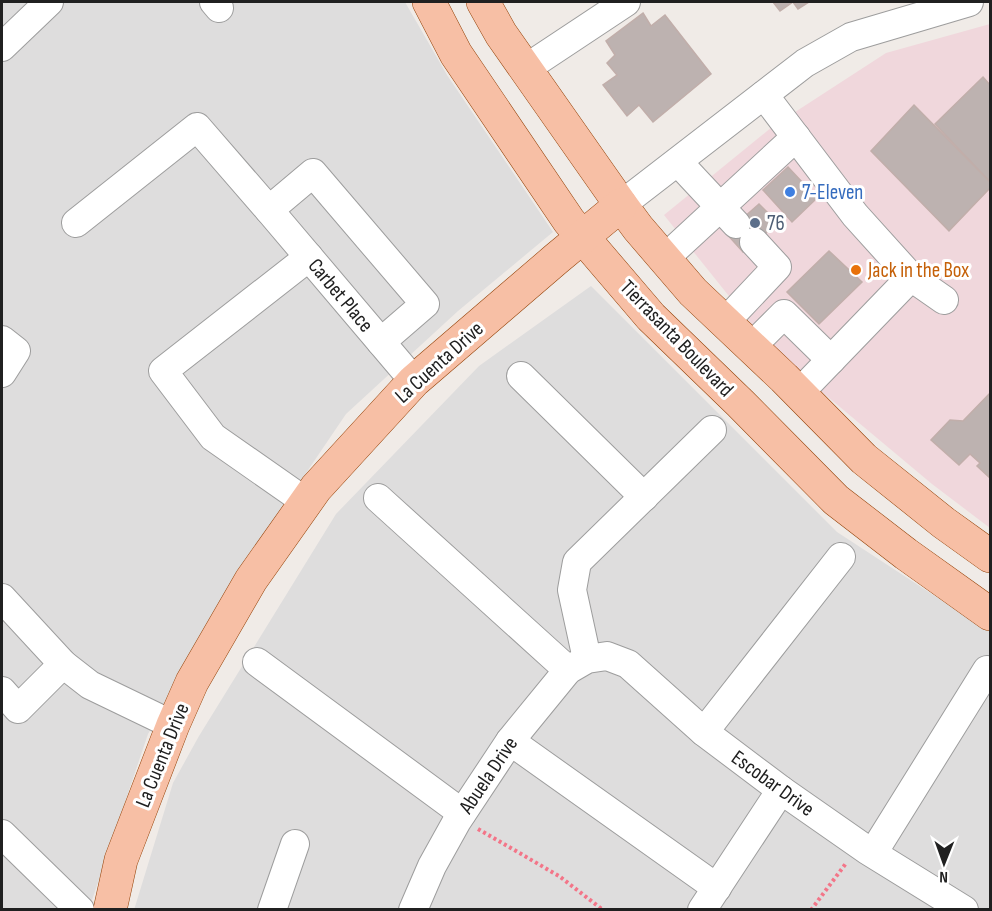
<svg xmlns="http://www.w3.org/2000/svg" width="992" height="911" font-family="'Sofia Sans Condensed',sans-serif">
  <rect width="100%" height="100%" fill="#f0ebe7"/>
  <!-- residential -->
  <g fill="#dedddd">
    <path d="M2,2h403l42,73 106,157 -95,79 -112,103 -107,158 -91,162 -59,175 -87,1z"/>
    <path d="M591,286l246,246 153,100v277l-856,1 39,-127 26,-47 137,-222 143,-148z"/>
  </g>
  <!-- commercial -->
  <path fill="#f0d7dc" d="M990,24v504l-58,-44 -159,-133 -109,-136 108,-88 114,-74z"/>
  <!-- building -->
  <g fill="#bdb2b0" stroke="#c1aeaa" stroke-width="1.5">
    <path d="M773,2h36l-11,7 -5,-7 -13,9z"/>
    <path d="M643,13l8,13 14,-11 46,59 -58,48 -14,-17 -12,11 -24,-31 14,-10 -10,-12 8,-8 -9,-14z"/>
    <path d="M983,77l7,8v97l-55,-58z"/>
    <path d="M914,105l76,77v6l-41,43 -78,-80z"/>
    <path d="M788,167l29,31 -25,24 -29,-32z"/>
    <path d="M759,204l19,19 -35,29 -17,-19z"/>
    <path d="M829,251l33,31 -43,42 -32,-32z"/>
    <path d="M990,393v85l-13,-12 3,-3 -10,-9 -11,11 -28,-25 19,-20 13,1z"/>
  </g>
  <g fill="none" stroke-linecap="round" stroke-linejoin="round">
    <defs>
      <g id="minor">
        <path d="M214,2l5,6"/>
        <path d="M2,47l47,-45"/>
        <path d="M525,69l101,-67"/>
        <path d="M764,95l91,120 56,62 33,23"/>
        <path d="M678,162l58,62"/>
        <path d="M621,205l184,-142 46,-26 118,-35"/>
        <path d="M269,210l44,-37 112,131 -44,38"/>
        <path d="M76,223l121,-96 72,83 145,171"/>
        <path d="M664,259l132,-122"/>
        <path d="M725,322l52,-55 -23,-25"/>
        <path d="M2,340l14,11 -14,22"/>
        <path d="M751,347l33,-33 47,46"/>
        <path d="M521,376l123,121"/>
        <path d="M799,393l112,-116"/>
        <path d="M378,498l190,172"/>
        <path d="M306,502l-93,-65 -50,-66 146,-114"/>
        <path d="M2,598l61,66 27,21 83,40"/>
        <path d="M587,659l-15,-69 5,-28 135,-132"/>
        <path d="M257,662l205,151"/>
        <path d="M2,691l16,18 45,-45"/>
        <path d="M704,732l137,-175"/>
        <path d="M510,741l207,147"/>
        <path d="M2,834l78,76"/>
        <path d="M873,853l114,-183"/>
        <path d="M272,910l23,-66"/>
        <path d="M413,910l19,-44 25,-45 53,-80 58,-71 19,-11 20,-3 21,8 76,68 77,58 86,60 97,60"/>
        <path d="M702,910l79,-120"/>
      </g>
      <g id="major">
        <path d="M429,2l27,52 113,167 82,96 89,86 96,97 70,54 84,60"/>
        <path d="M483,2l18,32 120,171 17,23 55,64 91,86 80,81 80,64 46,33"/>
        <path d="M110,910l11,-50 52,-135 19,-43 59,-102 65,-92 98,-107 142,-122 65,-54"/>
      </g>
    </defs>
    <!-- minor casing -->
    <use href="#minor" stroke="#9d9d9d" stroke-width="30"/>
    <!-- major casing -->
    <use href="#major" stroke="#944208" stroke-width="34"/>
    <!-- path -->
    <g stroke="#f37588" stroke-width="4" stroke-dasharray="3 3" stroke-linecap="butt">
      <path d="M478,829l81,47 44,34"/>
      <path d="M811,910l36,-48"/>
    </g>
    <!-- minor -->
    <use href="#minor" stroke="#fff" stroke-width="28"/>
    <!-- major -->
    <use href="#major" stroke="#f7bfa5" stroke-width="33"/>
  </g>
  <!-- markers -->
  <circle fill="#3f7fe0" stroke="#fff" stroke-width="2" cx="790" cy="192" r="6"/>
  <circle fill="#5c6f8a" stroke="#fff" stroke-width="2" cx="755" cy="223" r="6"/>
  <circle fill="#e8710a" stroke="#fff" stroke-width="2" cx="856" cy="270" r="6"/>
  <g text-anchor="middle" stroke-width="6" stroke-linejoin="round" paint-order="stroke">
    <!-- shop labels -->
    <g font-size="21" fill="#366cbe" stroke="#fff" text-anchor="start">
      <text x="802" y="199">7-Eleven</text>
    </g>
    <!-- service labels -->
    <g font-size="21" fill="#4e5e75" stroke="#fff" text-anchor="start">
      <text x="767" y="230">76</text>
    </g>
    <!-- food labels -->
    <g font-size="21" fill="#c56008" stroke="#fff" text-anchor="start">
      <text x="868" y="277">Jack in the Box</text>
    </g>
    <!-- street labels -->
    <g font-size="21" fill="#202020" stroke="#fff">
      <text transform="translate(341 295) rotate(50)" y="7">Carbet Place</text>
      <text transform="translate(677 338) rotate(46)" y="7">Tierrasanta Boulevard</text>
      <text transform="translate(439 362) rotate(-42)" y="7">La Cuenta Drive</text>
      <text transform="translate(162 755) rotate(-68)" y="7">La Cuenta Drive</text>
      <text transform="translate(488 775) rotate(-56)" y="7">Abuela Drive</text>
      <text transform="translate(773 783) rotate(36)" y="7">Escobar Drive</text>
    </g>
  </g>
  <!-- border -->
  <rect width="992" height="911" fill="none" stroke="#202020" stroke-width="6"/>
  <!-- north arrow -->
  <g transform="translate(944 863) rotate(181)" stroke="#ffffff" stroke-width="4.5" paint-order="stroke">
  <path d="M0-4.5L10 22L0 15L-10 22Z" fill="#202020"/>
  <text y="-9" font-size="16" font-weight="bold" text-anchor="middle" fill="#202020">N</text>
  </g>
</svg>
